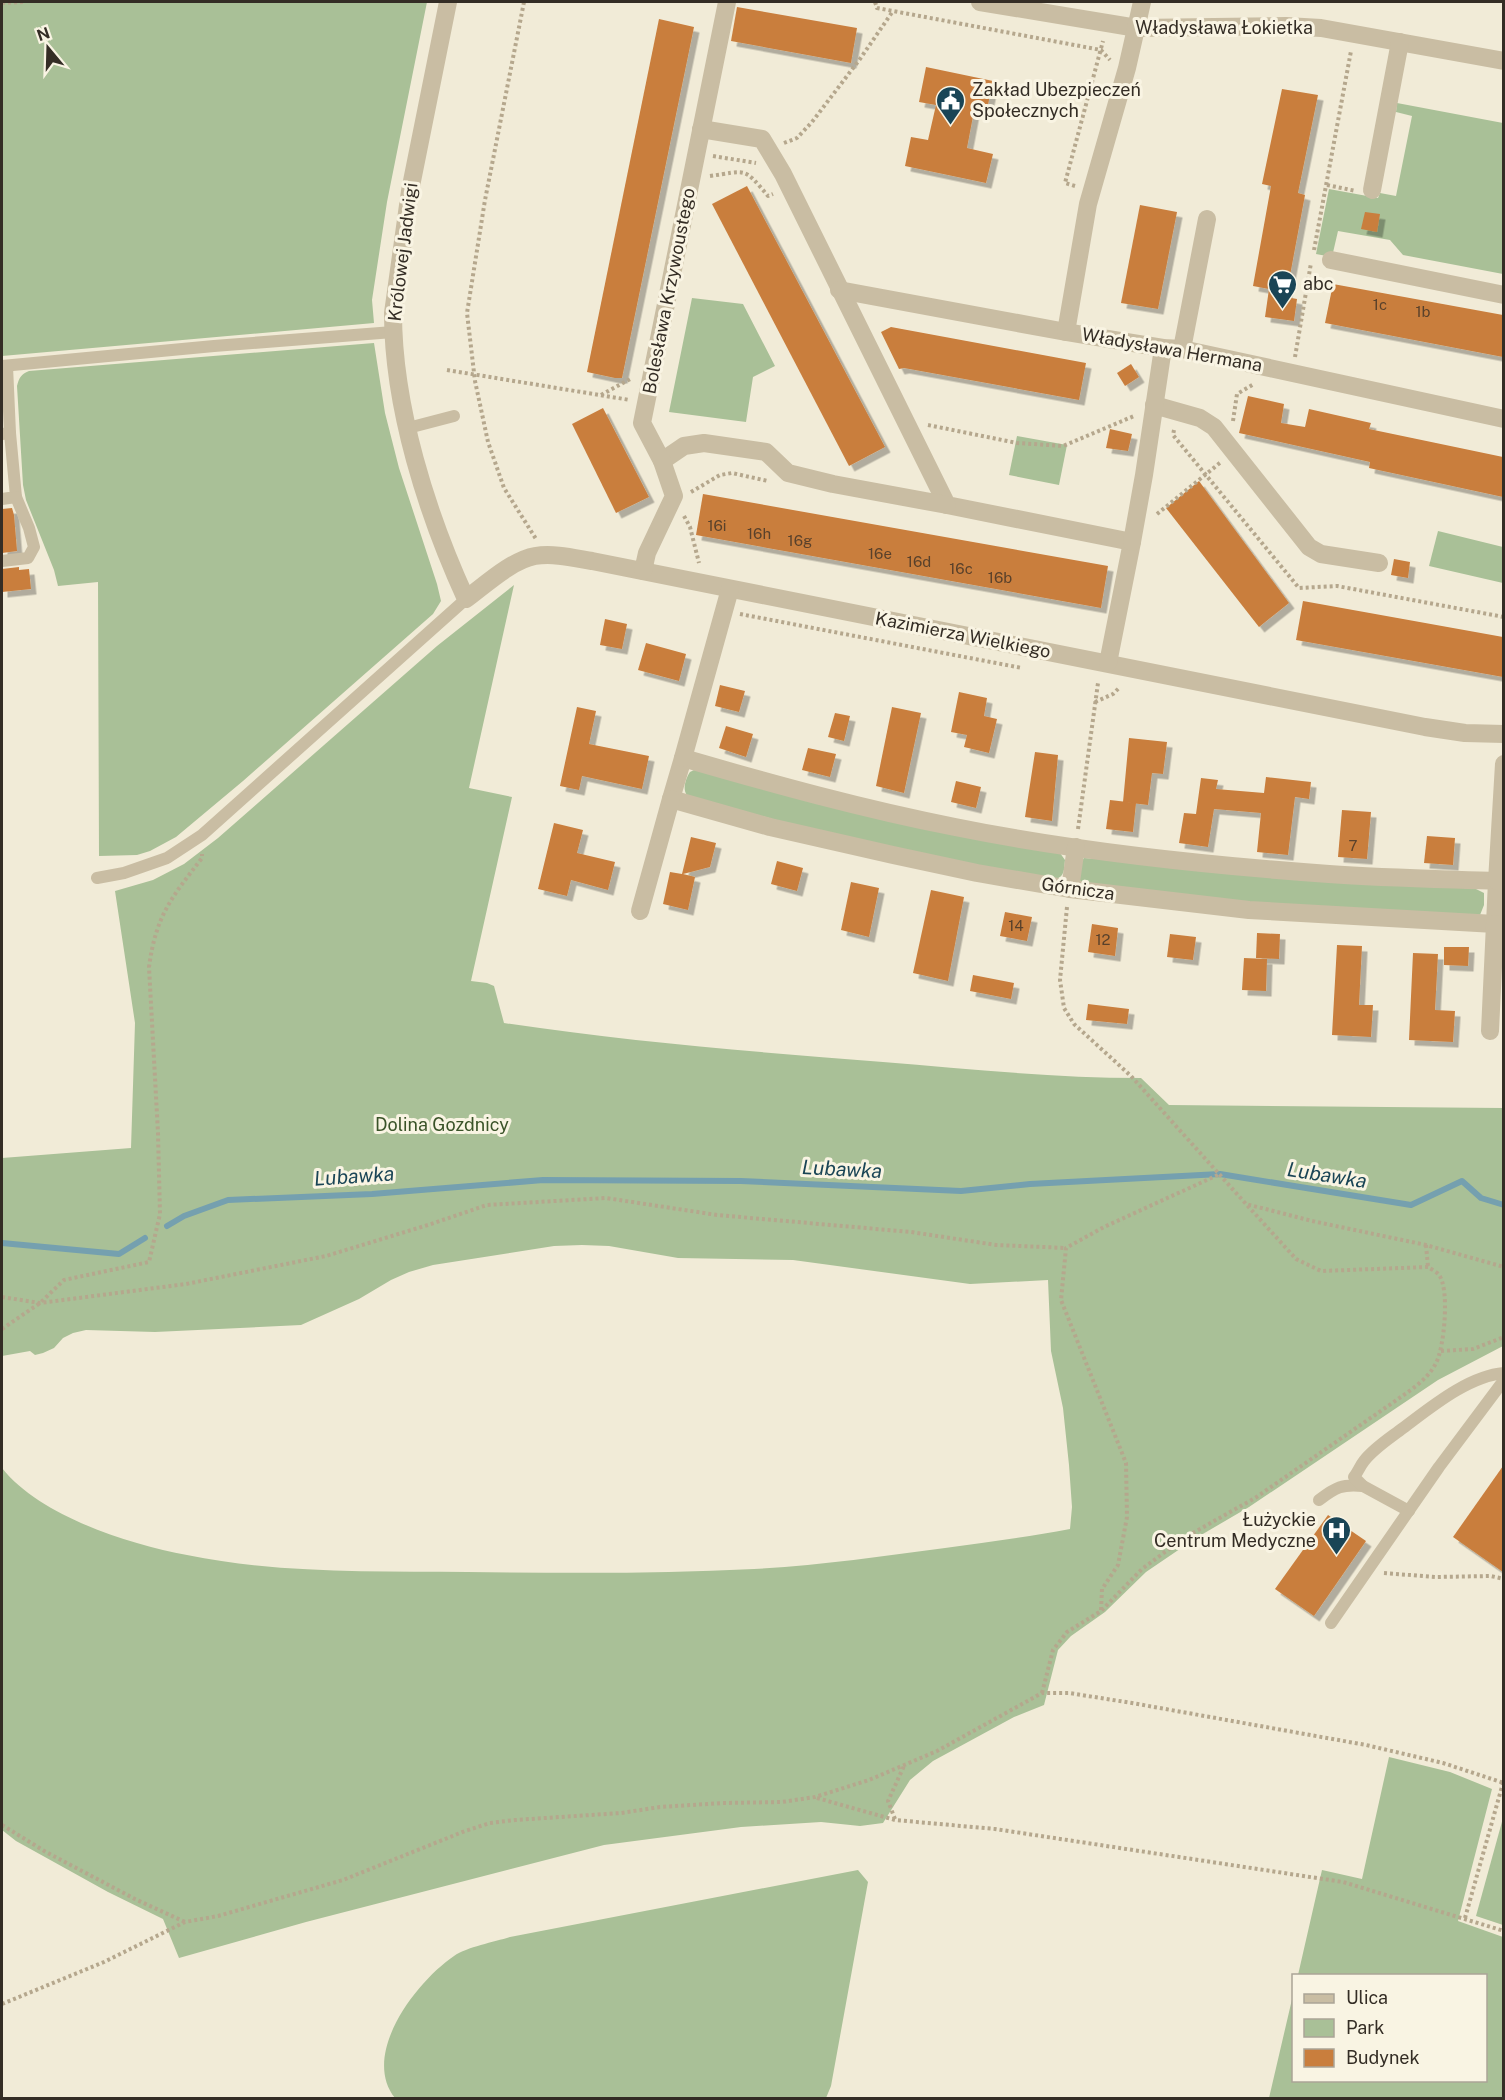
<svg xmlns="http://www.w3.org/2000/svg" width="1505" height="2100" font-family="'Public Sans',sans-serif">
  <defs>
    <filter id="shadow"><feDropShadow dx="5.5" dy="5.5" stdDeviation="0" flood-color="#0004"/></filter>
  </defs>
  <rect width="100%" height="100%" fill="#f1ebd7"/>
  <!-- green -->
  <g fill="#a9c097">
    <path d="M2,2h425l-40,200 -15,98 2,23 -372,33z"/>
    <path d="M1397,103l106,20v151l-100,-19 -13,-15 -52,-9 -6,26 -16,-3 13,-65 49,9 2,-5 16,3 16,-80 -16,-4z"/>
    <path d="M692,298l51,6 32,62 -22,11 -7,45 -77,-10z"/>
    <path d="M374,343l11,70 14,55 38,116 4,17 -8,13 -190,167 -67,56 -26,14 -13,4 -38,1 -1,-274 -40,4 -4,-16 -28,-70 -3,-15 -6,-99c2,-8 4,-12 12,-15z"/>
    <path d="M1017,436l50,9 -8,40 -50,-10z"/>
    <path d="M1438,531l65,16v36l-74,-17z"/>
    <path d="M514,585l-45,203 43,9 -41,184 16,2 7,3 10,37c126,19 252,29 379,39 86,7 172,16 258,16l28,27 334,3v238l-65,34 -189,127 -53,31 -50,34 -41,40 -34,24 -13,14 -14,55 -30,12 -81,44 -23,19 -27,43 -23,3 -39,-4 -80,5 -137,18 -298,77 -127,36 -16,-39 -55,-27 -92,-51 -14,-11v-362c38,48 126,76 185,87 92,19 187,16 280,17 96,1 191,2 287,-3 63,-3 128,-13 191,-21 42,-6 84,-11 125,-19l2,-22 -3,-42 -6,-57 -12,-57 -3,-71 -78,4 -177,-24 -115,-2 -69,-12 -27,-1 -28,1 -121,19 -24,7 -18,8 -32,19 -58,26 -146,7 -69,-2 -13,3 -10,5 -9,10 -11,5 -8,2 -5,-4 -28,5v-198l129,-10 4,-125 -20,-132 38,-11 31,-16 34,-26 219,-192z"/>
    <path d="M694,770l366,83 5,7c-1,9 0,17 -10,19l-62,-10 -178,-38 -128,-36c-5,-6 -1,-17 3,-23z"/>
    <path d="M1084,858l392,31 8,4v12l-4,10 -220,-11 -179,-22 -2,-3v-14z"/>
    <path d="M1389,1757l61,15 42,17 -34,132 45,16v161h-234l24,-103 1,85h192v-104l-188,-1 24,-105 40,9z"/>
    <path d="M1503,1818v107l-27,-9z"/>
    <path d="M858,1870l10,12 -37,204 -5,12h-431c-35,-44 22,-117 59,-142 13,-9 40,-14 56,-19z"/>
  </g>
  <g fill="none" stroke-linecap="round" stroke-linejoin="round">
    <!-- stream -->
    <g stroke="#75a0af" stroke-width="6">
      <path d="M167,1226l17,-10 44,-16 144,-6 171,-14 198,1 220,10 69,-7 190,-10 191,31 51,-24 19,17 23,7"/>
      <path d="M2,1243l117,11 26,-16"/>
    </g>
  </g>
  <!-- building -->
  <g fill="#c97e3d" filter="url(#shadow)">
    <path d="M737,7l120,21 -6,35 -120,-22z"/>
    <path d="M659,19l35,8 -72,351h-7l-28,-6z"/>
    <path d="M926,67l67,14 -7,33 -12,-3 -7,37 26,6 -7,29 -81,-17 6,-29 17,3 8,-35 -17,-3z"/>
    <path d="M1282,89l36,6 -20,98 7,2 -19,102 11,2 -3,22 -29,-4 4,-28 -16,-3 18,-100 -9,-2z"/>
    <path d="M747,186l138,261 -36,19 -137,-262z"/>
    <path d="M1140,205l37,7 -19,97 -37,-6z"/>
    <path d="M1365,212l15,2 -3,18 -16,-3z"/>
    <path d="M1333,284l170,31v42l-178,-34z"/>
    <path d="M891,327l195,36 -7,37 -175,-32 -5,1 -18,-37z"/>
    <path d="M1131,364l8,13 -14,9 -8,-13z"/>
    <path d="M1248,396l36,8 -3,19 24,4 4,-18 62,14 -2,6 134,28v40l-134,-29 1,-6 -131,-29z"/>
    <path d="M603,408l46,89 -33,16 -44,-89z"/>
    <path d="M1110,429l22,5 -4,17 -22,-3z"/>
    <path d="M1199,481l90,122 -30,24 -93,-119z"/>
    <path d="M703,494l405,72 -7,42 -405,-73z"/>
    <path d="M12,508l2,7 3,36 -15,2v-44z"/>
    <path d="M1394,559l16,3 -2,16 -17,-3z"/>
    <path d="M19,567v3l10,-1 2,20 -29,3v-23z"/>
    <path d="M1303,601l200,36v40l-207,-37z"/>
    <path d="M605,619l22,5 -5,25 -22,-4z"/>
    <path d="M646,643l40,11 -7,27 -41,-11z"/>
    <path d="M720,685l25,6 -6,21 -24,-6z"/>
    <path d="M959,692l28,6 -3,18 13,3 -8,34 -25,-6 3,-12 -16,-3z"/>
    <path d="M577,707l19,4 -7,33 60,12 -7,33 -60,-13 -3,14 -19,-4z"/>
    <path d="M892,707l29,6 -17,80 -28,-7z"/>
    <path d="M835,713l15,3 -6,25 -16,-4z"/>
    <path d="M726,726l27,8 -7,23 -27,-9z"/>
    <path d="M1129,738l38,4 -4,32 -11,-1 -4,32 -25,-3z"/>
    <path d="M808,748l28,6 -6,23 -28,-7z"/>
    <path d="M1035,752l23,3 -6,66 -27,-4z"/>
    <path d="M1266,777l45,5 -2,17 -14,-2 -7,58 -31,-3 4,-39 -47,-4 -6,38 -29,-4 5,-30 12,1 5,-36 17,2 -2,9 48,4z"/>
    <path d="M956,781l25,6 -5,21 -25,-6z"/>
    <path d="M1110,800l26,3 -3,29 -27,-3z"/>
    <path d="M1342,810l29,2 -4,47 -29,-2z"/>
    <path d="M554,823l29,7 -6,23 38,9 -7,28 -37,-10 -4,16 -29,-7z"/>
    <path d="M1427,836l28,2 -2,27 -29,-2z"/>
    <path d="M691,837l25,6 -6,24 -27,7 12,3 -7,33 -25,-6 7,-32 12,2z"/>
    <path d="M777,861l26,7 -6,23 -26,-7z"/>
    <path d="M851,882l28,6 -10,49 -28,-7z"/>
    <path d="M931,890l33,7 -16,84 -35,-8z"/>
    <path d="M1005,912l27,5 -5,24 -27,-5z"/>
    <path d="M1092,924l26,4 -3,28 -27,-4z"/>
    <path d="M1257,933l23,1 -1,25 -23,-1z"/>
    <path d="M1170,934l26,3 -3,23 -26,-3z"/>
    <path d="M1337,945l25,1 -3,59h14l-2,32 -39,-2z"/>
    <path d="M1444,947h25l-1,19 -24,-1z"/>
    <path d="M1413,953l25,1 -3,56 20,1 -2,31 -44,-2z"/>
    <path d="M1244,958l23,1 -1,32 -24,-1z"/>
    <path d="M973,975l41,8 -3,16 -41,-8z"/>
    <path d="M1088,1004l41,5 -2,15 -41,-4z"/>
    <path d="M1503,1466v106l-50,-35z"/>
    <path d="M1328,1515l38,26 -52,75 -39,-27z"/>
  </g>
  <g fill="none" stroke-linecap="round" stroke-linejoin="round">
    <!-- path -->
    <g stroke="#b5a78d" stroke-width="4" stroke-dasharray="3 3" stroke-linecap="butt">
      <path d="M524,2l-39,198 -18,113 8,68 13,61 16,46 32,51"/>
      <path d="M875,2l2,6 224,42 9,10"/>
      <path d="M2,3l22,-1"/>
      <path d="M784,143l13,-5 15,-16 48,-63 33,-48"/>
      <path d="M713,156l43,7"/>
      <path d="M710,176c37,-5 33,-10 58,20l5,-2"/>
      <path d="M1327,185l29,6"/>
      <path d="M1075,186l-10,-3 38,-142"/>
      <path d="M1314,250l37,-199"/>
      <path d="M1295,357l16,-94"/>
      <path d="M447,370l183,30"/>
      <path d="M601,395l31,-17"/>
      <path d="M1233,421l4,-27 17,-10"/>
      <path d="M928,425l89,18 46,3 71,-30"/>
      <path d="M1174,430l-1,5 126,153 38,-2 167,31"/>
      <path d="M691,492l29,-17 12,-2 36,8"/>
      <path d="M1157,514l64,-52"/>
      <path d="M684,516l6,11 9,36"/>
      <path d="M740,614l282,54"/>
      <path d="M1095,702l18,-8 7,-7"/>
      <path d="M1078,829l20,-146"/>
      <path d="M1067,907l-7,73 4,28 10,16 57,52 115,128 66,17 114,24 78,22"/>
      <path d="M1426,1245l2,22"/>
      <path d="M2,1297l38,6 146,-19 140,-28 102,-31 59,-20 119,-7 111,17 194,17 85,13 70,3"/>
      <path d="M2,1329l38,-26 24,-23 85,-18 11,-48 -2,-81 -9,-166c7,-52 23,-70 53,-109v-4"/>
      <path d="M1441,1351l32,-2 31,-12"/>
      <path d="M1384,1573l51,4 56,-1 13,3"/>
      <path d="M1101,1610l1,-21 16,-24 9,-48 -1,-54 -65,-163 5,-52 38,-21 116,-53"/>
      <path d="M1042,1693l11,-43 14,-18 34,-21 41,-42 42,-31 71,-40 143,-99c14,-10 30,-20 38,-36 8,-14 14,-74 3,-88 -2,-3 -8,-6 -11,-8l-107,4 -25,-12 -50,-55"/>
      <path d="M817,1798l78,22 100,9 348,53 161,49"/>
      <path d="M895,1819l-7,-18 16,-35"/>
      <path d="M2,1825l44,27 89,47 50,23"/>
      <path d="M1465,1918l38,-135"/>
      <path d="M2,2004l102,-42 81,-40 33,-6 125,-36 122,-49 25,-8 25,-3 106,-7 39,-6 63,-4 59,-1 33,-5 54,-17 68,-29 105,-58h27l63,10 234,42 77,18 61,20"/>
    </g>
    <!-- lane -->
    <g stroke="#c9bda3" stroke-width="12">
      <path d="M2,366l212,-20 179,-14"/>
      <path d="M408,428l46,-12"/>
      <path d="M2,434l8,-1 -3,-67"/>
      <path d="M2,499l14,-2 -6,-64"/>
      <path d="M2,561l26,-3 6,-11 -5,-19 -13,-31"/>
      <path d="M97,878l27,-5 43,-15 35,-23 264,-236"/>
      <path d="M1319,1500c17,-13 23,-16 44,-14"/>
      <path d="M1409,1511l-46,-25 -9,-9c4,-5 6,-11 10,-16 10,-13 26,-23 39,-33 27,-20 65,-52 101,-55"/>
      <path d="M1331,1623l108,-156 65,-87"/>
    </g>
    <!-- street -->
    <g stroke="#c9bda3" stroke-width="18">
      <path d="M448,2l-38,189 -17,122c0,94 34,201 73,286 19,-14 46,-39 69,-43 19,-3 39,2 57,5l833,166 40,6 39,1"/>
      <path d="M980,2l157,26 149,-2 35,2 183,33"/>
      <path d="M701,129l61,10 21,35 164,331 185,37 -24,121"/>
      <path d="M1372,190l28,-148"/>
      <path d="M1331,260l173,35"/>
      <path d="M839,290l227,42 97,16 19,1 322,70"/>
      <path d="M1066,332l22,-128 39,-136 15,-66"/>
      <path d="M1182,349l25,-130"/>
      <path d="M1154,405l46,13 14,9 95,120 12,7 58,9"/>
      <path d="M662,461l22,-15 20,-3 62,9 22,21 45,11 114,21"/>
      <path d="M1132,542l12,-67 19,-127"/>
      <path d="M643,571l4,-18 27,-57 -12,-35 -20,-38 85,-421"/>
      <path d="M683,758c90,26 180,51 272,69 123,25 249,38 374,47 56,4 112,5 168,7l-2,43 -246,-14 -179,-21 -93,-16 -84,-18 -123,-28 -99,-28z"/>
      <path d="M683,758l47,-169"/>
      <path d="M1497,881l7,-117"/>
      <path d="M1070,889l6,-42"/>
      <path d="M640,911l31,-112"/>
      <path d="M1490,1031l5,-107"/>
    </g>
  </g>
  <!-- icons -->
  <defs>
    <symbol id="civic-pin" viewBox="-11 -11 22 30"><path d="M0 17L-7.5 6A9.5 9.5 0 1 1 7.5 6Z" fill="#1a4556" stroke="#f9f4e3"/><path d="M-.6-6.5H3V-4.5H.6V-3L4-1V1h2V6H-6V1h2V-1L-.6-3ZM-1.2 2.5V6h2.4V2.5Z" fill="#fff"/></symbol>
    <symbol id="supermarket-pin" viewBox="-11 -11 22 30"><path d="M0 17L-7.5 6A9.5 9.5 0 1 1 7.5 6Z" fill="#1a4556" stroke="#f9f4e3"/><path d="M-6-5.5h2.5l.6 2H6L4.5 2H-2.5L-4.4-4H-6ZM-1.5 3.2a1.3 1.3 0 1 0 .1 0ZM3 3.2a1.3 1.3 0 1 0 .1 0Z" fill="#fff"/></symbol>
    <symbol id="hospital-pin" viewBox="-11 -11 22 30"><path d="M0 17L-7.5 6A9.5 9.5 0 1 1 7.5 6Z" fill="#1a4556" stroke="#f9f4e3"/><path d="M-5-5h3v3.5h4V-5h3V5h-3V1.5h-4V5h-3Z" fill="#fff"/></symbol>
  </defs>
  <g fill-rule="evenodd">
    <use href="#civic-pin" x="934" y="84" width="33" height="45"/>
    <use href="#supermarket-pin" x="1266" y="268" width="33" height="45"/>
    <use href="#hospital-pin" x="1320" y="1514" width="33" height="45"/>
  </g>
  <g text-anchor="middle" stroke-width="6" stroke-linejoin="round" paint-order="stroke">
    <!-- number labels -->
    <g font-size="15" fill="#59412b">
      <text x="1380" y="310">1c</text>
      <text x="1423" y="317">1b</text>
      <text x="717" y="531">16i</text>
      <text x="759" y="539">16h</text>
      <text x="800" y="546">16g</text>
      <text x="880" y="559">16e</text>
      <text x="919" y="567">16d</text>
      <text x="961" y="574">16c</text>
      <text x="1000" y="583">16b</text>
      <text x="1353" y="851">7</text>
      <text x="1016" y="931">14</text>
      <text x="1103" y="945">12</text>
    </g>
    <!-- street labels -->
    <g font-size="18" fill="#342d25" stroke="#f9f4e3">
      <text x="1224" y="34">Władysława Łokietka</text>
      <text transform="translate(403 252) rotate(-83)" y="6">Królowej Jadwigi</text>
      <text transform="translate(669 291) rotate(-79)" y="6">Bolesława Krzywoustego</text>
      <text transform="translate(1172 350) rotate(10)" y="6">Władysława Hermana</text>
      <text transform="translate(963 635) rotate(11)" y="6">Kazimierza Wielkiego</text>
      <text transform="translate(1078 889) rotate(8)" y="6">Górnicza</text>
    </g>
    <!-- poi labels -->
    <g font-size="18" fill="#342d25" stroke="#f9f4e3" text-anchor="start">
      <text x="972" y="96">Zakład Ubezpieczeń<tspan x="972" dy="21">Społecznych</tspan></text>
      <text x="1303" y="290">abc</text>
      <text x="1316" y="1526" text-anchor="end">Łużyckie<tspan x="1316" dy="21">Centrum Medyczne</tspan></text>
    </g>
    <!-- park labels -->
    <g font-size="18" fill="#3a5328" stroke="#f9f4e3">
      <text x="442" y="1131">Dolina Gozdnicy</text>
    </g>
    <!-- water labels -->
    <g font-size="20" font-style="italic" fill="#1a4556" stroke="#f9f4e3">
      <text transform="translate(842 1169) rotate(3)" y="7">Lubawka</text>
      <text transform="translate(1327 1175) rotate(9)" y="7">Lubawka</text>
      <text transform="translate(354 1176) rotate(-4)" y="7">Lubawka</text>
    </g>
  </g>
  <!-- border -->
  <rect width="1505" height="2100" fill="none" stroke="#342d25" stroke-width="6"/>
  <!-- legend -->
  <rect x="1292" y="1974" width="195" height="108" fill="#f9f4e3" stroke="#aaa497" stroke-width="1.5"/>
  <rect x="1304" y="1994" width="30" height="9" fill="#c9bda3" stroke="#aaa497" stroke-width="1.5"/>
  <text x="1346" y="2004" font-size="18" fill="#342d25">Ulica</text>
  <rect x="1304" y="2019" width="30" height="18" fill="#a9c097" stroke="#aaa497" stroke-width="1.5"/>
  <text x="1346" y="2034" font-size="18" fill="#342d25">Park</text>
  <rect x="1304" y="2049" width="30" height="18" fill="#c97e3d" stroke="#aaa497" stroke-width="1.5"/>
  <text x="1346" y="2064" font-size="18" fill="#342d25">Budynek</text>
  <!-- north arrow -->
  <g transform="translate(48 48) rotate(341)" stroke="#f9f4e3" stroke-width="4.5" paint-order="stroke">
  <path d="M0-4.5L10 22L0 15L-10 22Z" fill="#342d25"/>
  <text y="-9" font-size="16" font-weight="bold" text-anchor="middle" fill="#342d25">N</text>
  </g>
</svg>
